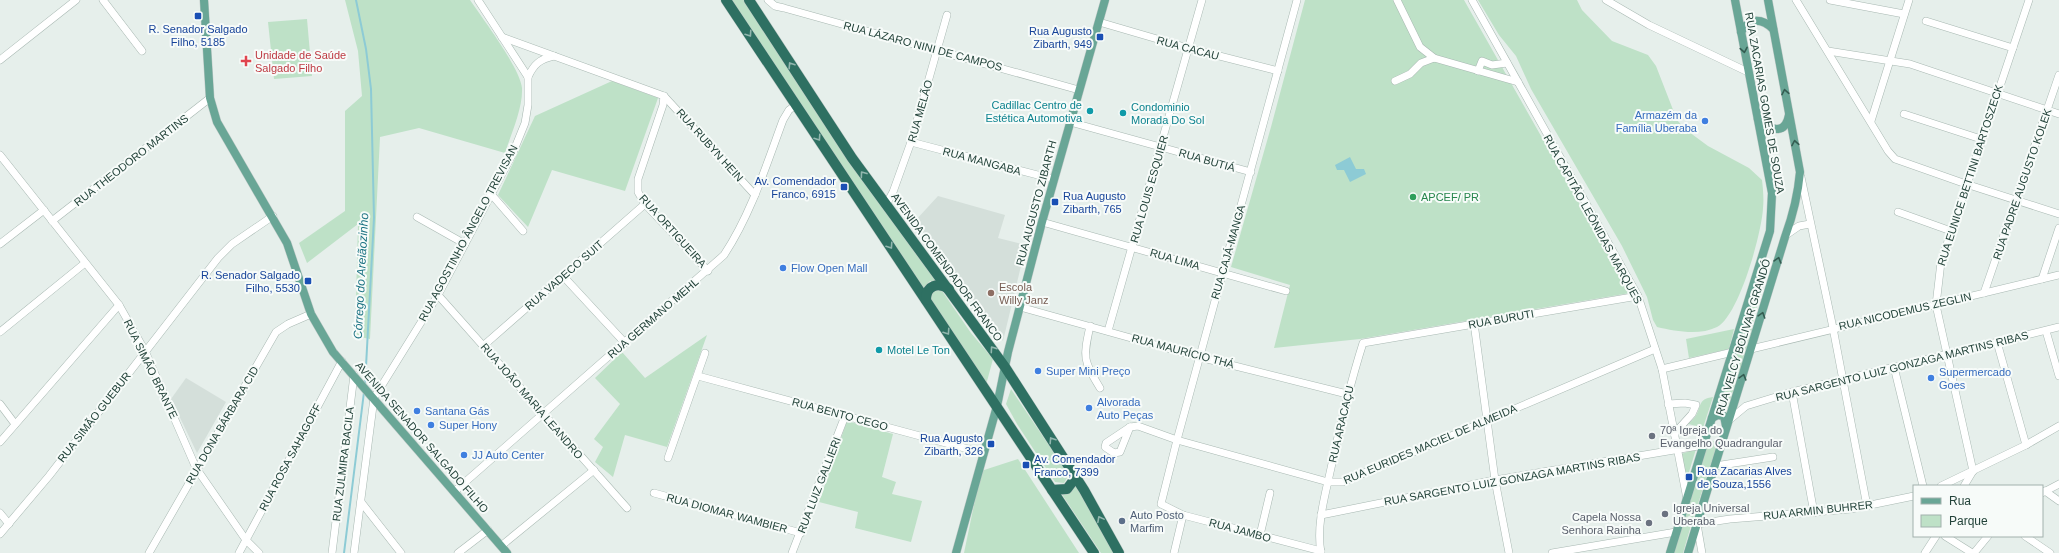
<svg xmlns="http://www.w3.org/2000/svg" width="2059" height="553" font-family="Helvetica,sans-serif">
  <rect width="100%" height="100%" fill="#e6efeb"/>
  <!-- built -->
  <g fill="#d4dfda">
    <path d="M938,196l67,19 -7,23 28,7 -23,96 -88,-120z"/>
    <path d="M186,378l40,24 -29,51 -26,-54z"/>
  </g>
  <!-- green -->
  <g fill="#bee1c7">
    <path d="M345,0h125c13,19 50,68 52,88 1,20 -11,46 -17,65l-86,-25 -39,9 -10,202 -15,-3 3,-112 -51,39 -8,-20 46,-32v-100l17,-15 -4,-45z"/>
    <path d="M732,0h13l194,281h-9l-7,8z"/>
    <path d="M1305,0h159l166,293 -270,46 -86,9 16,-63 -59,-18 40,-140z"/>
    <path d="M1478,0h99l5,10 30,31 36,14 8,11 21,54 8,9 23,17 41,22 13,12c1,9 2,19 1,28 -1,24 -24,108 -46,119 -18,9 -42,4 -60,0l-4,-7 -6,-23 -25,-51 -91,-157 -15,-33 -17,-21z"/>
    <path d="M307,19l5,57 -38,3 -6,-57z"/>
    <path d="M612,81l46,17 -33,93 -73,-21 -24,57 -30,-32 37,-79z"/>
    <path d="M940,288l31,45 22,26 -7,26 -56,-86v-9z"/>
    <path d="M1758,290l3,4 -7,22 -2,14 -12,41 -8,-3z"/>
    <path d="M1734,329l-5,20 -40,9 -3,-19z"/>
    <path d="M707,335l-40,112 -42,-12 -12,42 -18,-15 8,-15 -9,-8 26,-35 -25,-26 27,-26 23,26z"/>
    <path d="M1731,370l8,2 -13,41 -7,-3z"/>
    <path d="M1011,389l58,86 -5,8 -9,-1 -38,-58 -11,-20z"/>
    <path d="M1713,397l-12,37h-1l1,-7 -13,-3c2,-2 5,-4 7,-7 7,-10 2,-18 18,-20z"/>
    <path d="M847,421l46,13 -11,43 14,5 -4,12 30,7 -11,41 -56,-14 3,-16 -39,-10z"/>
    <path d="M1709,440l9,2 -23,71 -10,5z"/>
    <path d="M1696,449l-10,33 -5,-28z"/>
    <path d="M1018,459l61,94h-115l17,-82z"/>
    <path d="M1074,474l40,79h-13l-40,-60z"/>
    <path d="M1694,515l-11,38h-9l10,-33z"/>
  </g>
  <!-- water -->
  <path fill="#8dcbd5" d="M1350,157l6,12h8l2,5 -16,8 -6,-12h-7l-2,-5z"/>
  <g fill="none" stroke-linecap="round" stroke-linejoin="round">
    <!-- stream -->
    <g stroke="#8dcbd5" stroke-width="2">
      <path d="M356,0l10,49 5,40 3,129 -9,167"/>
      <path d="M344,553l20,-161"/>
    </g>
    <defs>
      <g id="minor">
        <path d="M103,0l39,51"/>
        <path d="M768,0l7,6 9,2 295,82"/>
        <path d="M1297,0l-120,440 -16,64 22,11 138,36"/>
        <path d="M1397,0l23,47 14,11"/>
        <path d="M1472,0l166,296 24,73 25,130"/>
        <path d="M1606,0l43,25 99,47"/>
        <path d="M1796,0l92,151 7,8 71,25 93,30"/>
        <path d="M1830,0l74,14"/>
        <path d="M1926,21l87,27"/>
        <path d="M1099,22l89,26 90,23"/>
        <path d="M502,37l162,59 91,99"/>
        <path d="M1828,51l82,13 149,50"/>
        <path d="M0,60l76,-60"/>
        <path d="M1478,71l4,-10 10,4 15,-2"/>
        <path d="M528,77c6,-13 12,-18 26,-21"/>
        <path d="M1395,81l15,-7 11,-11 13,-5 84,24"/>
        <path d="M664,96l-1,9 -25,74v13l7,12 63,67"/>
        <path d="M1904,114l77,25"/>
        <path d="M1871,121l38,-121"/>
        <path d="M1070,122l181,50"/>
        <path d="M911,142l142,37"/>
        <path d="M0,155l119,150 26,46 51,117 50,72 13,13"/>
        <path d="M1801,177l32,151 34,178"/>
        <path d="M491,194l32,37"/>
        <path d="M886,205l7,-13 18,-50 36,-127"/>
        <path d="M1898,212l53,19"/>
        <path d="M417,217l48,27"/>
        <path d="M52,221l158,-123"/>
        <path d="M1042,222l244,69"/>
        <path d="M1786,235l13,-9 11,-2"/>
        <path d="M0,244l44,-34"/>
        <path d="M563,276l62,67"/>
        <path d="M2042,279l17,-51"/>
        <path d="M1984,293l75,-218"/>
        <path d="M438,295l189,213"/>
        <path d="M1020,307l179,50 148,37"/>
        <path d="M1474,323l21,157 14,73"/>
        <path d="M1090,326c-7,32 -7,34 10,62"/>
        <path d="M1108,331l94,-331"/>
        <path d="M2046,331l13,45"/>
        <path d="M0,332l85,-69"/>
        <path d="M1997,342l29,103"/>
        <path d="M483,346l162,-142"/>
        <path d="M1751,349l308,-74"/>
        <path d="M1894,367l29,119"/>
        <path d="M1662,369l71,-17"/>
        <path d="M698,376l285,77"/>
        <path d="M1792,392l22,121"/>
        <path d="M0,404l15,20"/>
        <path d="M1668,404l17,-1 11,2 -4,9 -18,20"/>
        <path d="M1728,421l18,-15 46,-14 267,-65"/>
        <path d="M1130,427l8,-1 39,14 151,42h15l312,-133"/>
        <path d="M1130,427l-10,25 -6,1 -9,-6 1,-4z"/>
        <path d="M0,442l119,-137"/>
        <path d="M668,458l37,-105"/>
        <path d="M1715,466l58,-9"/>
        <path d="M1973,471l-37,-166 5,-43 88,-262"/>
        <path d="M1941,486l85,-41 33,-19"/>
        <path d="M1964,486l9,-15"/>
        <path d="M455,491l269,-236c27,-41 42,-89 59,-135l6,-10 7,-5"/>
        <path d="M2045,491l14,10"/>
        <path d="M654,493l147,40"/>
        <path d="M2042,493l17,-9"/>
        <path d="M361,502l40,51"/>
        <path d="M0,513l9,11"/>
        <path d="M1321,515l174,-35 209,-35"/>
        <path d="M0,534l49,-58 169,-218 14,-14 41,-28"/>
        <path d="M1260,535l10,-42"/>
        <path d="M1945,536l27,17"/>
        <path d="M2025,536l25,17"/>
        <path d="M501,546l93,-76"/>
        <path d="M149,553l127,-221 12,-8 23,-10"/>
        <path d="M239,553l103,-192"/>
        <path d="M332,553l22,-178"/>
        <path d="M354,553l20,-155 64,-103 74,-140 13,-32 3,-18v-28l-50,-77"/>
        <path d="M458,553l30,-23"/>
        <path d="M792,553l53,-137"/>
        <path d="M1174,553l9,-38"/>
        <path d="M1321,553c-5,-28 4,-57 10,-85 9,-42 19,-84 32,-125l275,-47"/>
        <path d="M1552,553l124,-21"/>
        <path d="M1702,553l-5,-29 33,-5 121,-10 63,-13"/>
        <path d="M1925,553l11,-17"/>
        <path d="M1974,553l14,-17"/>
      </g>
      <g id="major">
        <path d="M204,0l6,98 7,24 70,121 24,71 22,38 174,201"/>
        <path d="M1741,32c8,-15 21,-14 32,-3"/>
        <path d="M1758,119c12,11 27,17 31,-4"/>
        <path d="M1712,418l6,-3 6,1 2,10"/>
        <path d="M956,553l41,-147 11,-54 34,-130 63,-222"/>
        <path d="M1670,553l100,-322 2,-38 -37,-193"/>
        <path d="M1688,553l97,-316c8,-22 13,-42 15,-65l-32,-172"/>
      </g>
      <g id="highway">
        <path d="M726,0l368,553"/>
        <path d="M749,0l103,158 153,209 79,123 35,63"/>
        <path d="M926,300c0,-15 12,-18 23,-11"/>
        <path d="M1052,490l15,-1 6,-8 1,-8"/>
      </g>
    </defs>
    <!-- minor casing -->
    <use href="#minor" stroke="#a8b8b2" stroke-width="8"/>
    <!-- major casing -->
    <use href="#major" stroke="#c1cac8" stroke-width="9"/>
    <!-- highway casing -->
    <use href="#highway" stroke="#c1cac8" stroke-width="11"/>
    <!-- minor -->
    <use href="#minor" stroke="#fff" stroke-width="7"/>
    <!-- major -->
    <use href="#major" stroke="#69a696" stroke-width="8"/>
    <!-- highway -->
    <use href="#highway" stroke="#2e7062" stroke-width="10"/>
  </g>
  <!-- one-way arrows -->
  <defs><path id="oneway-chevron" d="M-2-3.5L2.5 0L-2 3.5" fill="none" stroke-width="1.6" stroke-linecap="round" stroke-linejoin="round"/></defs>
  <g stroke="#92b6ae">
    <use href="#oneway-chevron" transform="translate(749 34) rotate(56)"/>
    <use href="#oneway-chevron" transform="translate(791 65) rotate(-123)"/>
    <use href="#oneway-chevron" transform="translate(818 138) rotate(56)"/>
    <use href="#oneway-chevron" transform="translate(863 174) rotate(-126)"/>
    <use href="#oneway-chevron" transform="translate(890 246) rotate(56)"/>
    <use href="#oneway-chevron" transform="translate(947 332) rotate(56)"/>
    <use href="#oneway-chevron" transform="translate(993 349) rotate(-125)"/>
    <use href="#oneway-chevron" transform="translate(1052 440) rotate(-123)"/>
    <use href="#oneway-chevron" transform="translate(1100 519) rotate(-118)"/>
  </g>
  <g stroke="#345c51">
    <use href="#oneway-chevron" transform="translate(1744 50) rotate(80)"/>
    <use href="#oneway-chevron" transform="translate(1785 92) rotate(-101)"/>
    <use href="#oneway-chevron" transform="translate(1795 143) rotate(-100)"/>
    <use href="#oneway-chevron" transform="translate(1778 260) rotate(-74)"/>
    <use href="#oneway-chevron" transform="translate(1762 315) rotate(-72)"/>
    <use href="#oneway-chevron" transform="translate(1743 377) rotate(-74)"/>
  </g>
  <!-- markers -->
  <g fill="#1a4fb4" stroke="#f7fbf9" stroke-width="1.5">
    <rect x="194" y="12" width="8" height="8" rx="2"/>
    <rect x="1096" y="33" width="8" height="8" rx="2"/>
    <rect x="840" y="183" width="8" height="8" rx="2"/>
    <rect x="1051" y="198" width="8" height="8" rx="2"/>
    <rect x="304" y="277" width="8" height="8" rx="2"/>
    <rect x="987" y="440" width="8" height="8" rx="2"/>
    <rect x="1022" y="461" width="8" height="8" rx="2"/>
    <rect x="1685" y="473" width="8" height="8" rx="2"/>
  </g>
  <path fill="#e0444e" stroke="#f7fbf9" stroke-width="1.5" d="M244 55h4v4h4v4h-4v4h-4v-4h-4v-4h4z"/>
  <g fill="#0f9aa8" stroke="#f7fbf9" stroke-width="1.5">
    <circle cx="1090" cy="111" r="4"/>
    <circle cx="1123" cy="113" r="4"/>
    <circle cx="879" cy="350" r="4"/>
  </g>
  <g fill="#3f7fe0" stroke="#f7fbf9" stroke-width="1.5">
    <circle cx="1705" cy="121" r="4"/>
    <circle cx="783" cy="268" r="4"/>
    <circle cx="1038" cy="371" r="4"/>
    <circle cx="1931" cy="378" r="4"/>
    <circle cx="1089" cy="408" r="4"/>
    <circle cx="417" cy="411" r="4"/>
    <circle cx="431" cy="425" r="4"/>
    <circle cx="464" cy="455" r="4"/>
  </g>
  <circle fill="#2e9e5b" stroke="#f7fbf9" stroke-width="1.5" cx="1413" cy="197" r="4"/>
  <circle fill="#8d6e63" stroke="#f7fbf9" stroke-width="1.5" cx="991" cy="293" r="4"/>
  <g fill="#6b7280" stroke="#f7fbf9" stroke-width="1.5">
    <circle cx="1652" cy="436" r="4"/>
    <circle cx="1665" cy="514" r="4"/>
    <circle cx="1649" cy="523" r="4"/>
  </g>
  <circle fill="#5c6f8a" stroke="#f7fbf9" stroke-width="1.5" cx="1122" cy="521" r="4"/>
  <g text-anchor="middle" stroke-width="4" stroke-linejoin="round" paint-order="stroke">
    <!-- transit labels -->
    <g font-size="11" fill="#164399" stroke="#f7fbf9" text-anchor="end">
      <text x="198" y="33" text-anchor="middle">R. Senador Salgado<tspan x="198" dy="13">Filho, 5185</tspan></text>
      <text x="1092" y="35">Rua Augusto<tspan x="1092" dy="13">Zibarth, 949</tspan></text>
      <text x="836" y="185">Av. Comendador<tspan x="836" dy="13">Franco, 6915</tspan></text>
      <text x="1063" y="200" text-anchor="start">Rua Augusto<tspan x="1063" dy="13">Zibarth, 765</tspan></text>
      <text x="300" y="279">R. Senador Salgado<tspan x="300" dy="13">Filho, 5530</tspan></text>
      <text x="983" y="442">Rua Augusto<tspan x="983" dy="13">Zibarth, 326</tspan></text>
      <text x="1034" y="463" text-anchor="start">Av. Comendador<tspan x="1034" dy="13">Franco, 7399</tspan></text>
      <text x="1697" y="475" text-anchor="start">Rua Zacarias Alves<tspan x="1697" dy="13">de Souza,1556</tspan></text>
    </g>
    <!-- street labels -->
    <g font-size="11" fill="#23433a" stroke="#f7fbf9">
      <text transform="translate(923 46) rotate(15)" y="4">RUA LÁZARO NINI DE CAMPOS</text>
      <text transform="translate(1188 48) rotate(15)" y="4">RUA CACAU</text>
      <text transform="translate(1765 103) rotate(80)" y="4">RUA ZACARIAS GOMES DE SOUZA</text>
      <text transform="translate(920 111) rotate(-74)" y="4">RUA MELÃO</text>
      <text transform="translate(710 145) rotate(48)" y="4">RUA RUBYN HEIN</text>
      <text transform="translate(131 160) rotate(-38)" y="4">RUA THEODORO MARTINS</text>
      <text transform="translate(1207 160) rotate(16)" y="4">RUA BUTIÁ</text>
      <text transform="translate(982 161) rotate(15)" y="4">RUA MANGABA</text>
      <text transform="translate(1970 175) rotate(-72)" y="4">RUA EUNICE BETTINI BARTOSZECK</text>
      <text transform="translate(2022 184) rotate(-71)" y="4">RUA PADRE AUGUSTO KOLEK</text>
      <text transform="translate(1149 189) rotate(-74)" y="4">RUA LOUIS ESQUIER</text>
      <text transform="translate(1036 203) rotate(-75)" y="4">RUA AUGUSTO ZIBARTH</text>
      <text transform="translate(1593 219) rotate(61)" y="4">RUA CAPITÃO LEÔNIDAS MARQUES</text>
      <text transform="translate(673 231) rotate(48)" y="4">RUA ORTIGUEIRA</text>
      <text transform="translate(468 233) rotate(-62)" y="4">RUA AGOSTINHO ÂNGELO TREVISAN</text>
      <text transform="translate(1228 252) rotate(-74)" y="4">RUA CAJÁ-MANGA</text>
      <text transform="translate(1175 259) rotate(16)" y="4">RUA LIMA</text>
      <text transform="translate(947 267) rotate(54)" y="4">AVENIDA COMENDADOR FRANCO</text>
      <text transform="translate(564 275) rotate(-41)" y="4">RUA VADECO SUIT</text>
      <text transform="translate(1905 311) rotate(-13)" y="4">RUA NICODEMUS ZEGLIN</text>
      <text transform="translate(653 318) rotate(-41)" y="4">RUA GERMANO MEHL</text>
      <text transform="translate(1501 319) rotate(-10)" y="4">RUA BURUTI</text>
      <text transform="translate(1743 337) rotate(-73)" y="4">RUA VELCY BOLIVAR GRANDÓ</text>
      <text transform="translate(1183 351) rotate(15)" y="4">RUA MAURÍCIO THÁ</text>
      <text transform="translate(1902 366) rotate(-14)" y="4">RUA SARGENTO LUIZ GONZAGA MARTINS RIBAS</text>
      <text transform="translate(151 369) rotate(64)" y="4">RUA SIMÃO BRANTE</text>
      <text transform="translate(532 401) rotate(49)" y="4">RUA JOÃO MARIA LEANDRO</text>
      <text transform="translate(840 414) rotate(15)" y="4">RUA BENTO CEGO</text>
      <text transform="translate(94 417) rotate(-52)" y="4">RUA SIMÃO GUEBUR</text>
      <text transform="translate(1341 424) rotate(-77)" y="4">RUA ARACAÇU</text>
      <text transform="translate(222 425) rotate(-60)" y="4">RUA DONA BÁRBARA CID</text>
      <text transform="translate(422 437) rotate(49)" y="4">AVENIDA SENADOR SALGADO FILHO</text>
      <text transform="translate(1430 444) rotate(-23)" y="4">RUA EURIDES MACIEL DE ALMEIDA</text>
      <text transform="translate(290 457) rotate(-62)" y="4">RUA ROSA SAHAGOFF</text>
      <text transform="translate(343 464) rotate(-83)" y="4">RUA ZULMIRA BACILA</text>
      <text transform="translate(1512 479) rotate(-10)" y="4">RUA SARGENTO LUIZ GONZAGA MARTINS RIBAS</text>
      <text transform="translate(819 485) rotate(-69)" y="4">RUA LUIZ GALLIERI</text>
      <text transform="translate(1818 510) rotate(-6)" y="4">RUA ARMIN BUHRER</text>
      <text transform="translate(727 513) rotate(15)" y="4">RUA DIOMAR WAMBIER</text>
      <text transform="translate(1240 530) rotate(15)" y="4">RUA JAMBO</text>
    </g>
    <!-- health labels -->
    <g font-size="11" fill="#be3a42" stroke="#f7fbf9" text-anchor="start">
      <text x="255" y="59">Unidade de Saúde<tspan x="255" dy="13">Salgado Filho</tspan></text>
    </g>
    <!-- culture labels -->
    <g font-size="11" fill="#0d838f" stroke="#f7fbf9" text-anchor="start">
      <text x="1082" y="109" text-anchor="end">Cadillac Centro de<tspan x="1082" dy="13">Estética Automotiva</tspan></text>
      <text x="1131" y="111">Condominio<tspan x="1131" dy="13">Morada Do Sol</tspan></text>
      <text x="887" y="354">Motel Le Ton</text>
    </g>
    <!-- shop labels -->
    <g font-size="11" fill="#366cbe" stroke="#f7fbf9" text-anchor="start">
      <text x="1697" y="119" text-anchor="end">Armazém da<tspan x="1697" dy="13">Família Uberaba</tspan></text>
      <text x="791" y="272">Flow Open Mall</text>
      <text x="1046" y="375">Super Mini Preço</text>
      <text x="1939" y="376">Supermercado<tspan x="1939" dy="13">Goes</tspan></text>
      <text x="1097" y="406">Alvorada<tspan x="1097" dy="13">Auto Peças</tspan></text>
      <text x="425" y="415">Santana Gás</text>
      <text x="439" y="429">Super Hony</text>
      <text x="472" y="459">JJ Auto Center</text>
    </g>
    <!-- leisure labels -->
    <g font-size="11" fill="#27864d" stroke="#f7fbf9" text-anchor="start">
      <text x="1421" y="201">APCEF/ PR</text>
    </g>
    <!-- education labels -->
    <g font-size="11" fill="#785e54" stroke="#f7fbf9" text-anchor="start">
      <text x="999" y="291">Escola<tspan x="999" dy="13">Willy Janz</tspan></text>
    </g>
    <!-- worship labels -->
    <g font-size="11" fill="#5b616d" stroke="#f7fbf9" text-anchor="start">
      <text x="1660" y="434">70ª Igreja do<tspan x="1660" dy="13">Evangelho Quadrangular</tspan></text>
      <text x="1673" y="512">Igreja Universal<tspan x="1673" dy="13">Uberaba</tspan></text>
      <text x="1641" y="521" text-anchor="end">Capela Nossa<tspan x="1641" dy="13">Senhora Rainha</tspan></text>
    </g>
    <!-- service labels -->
    <g font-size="11" fill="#4e5e75" stroke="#f7fbf9" text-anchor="start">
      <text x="1130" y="519">Auto Posto<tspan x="1130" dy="13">Marfim</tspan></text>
    </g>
    <!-- water labels -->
    <g font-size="12" font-style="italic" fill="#1a7282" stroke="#f7fbf9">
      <text transform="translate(361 276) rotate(-87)" y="4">Córrego do Areiãozinho</text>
    </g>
  </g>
  <!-- legend -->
  <rect x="1913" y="485" width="130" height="52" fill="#f7fbf9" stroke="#a2b1ad"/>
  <rect x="1921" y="498" width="20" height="6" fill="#69a696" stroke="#a2b1ad"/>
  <text x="1949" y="505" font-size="12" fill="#23433a">Rua</text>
  <rect x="1921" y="515" width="20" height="12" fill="#bee1c7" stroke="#a2b1ad"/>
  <text x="1949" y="525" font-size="12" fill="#23433a">Parque</text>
</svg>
